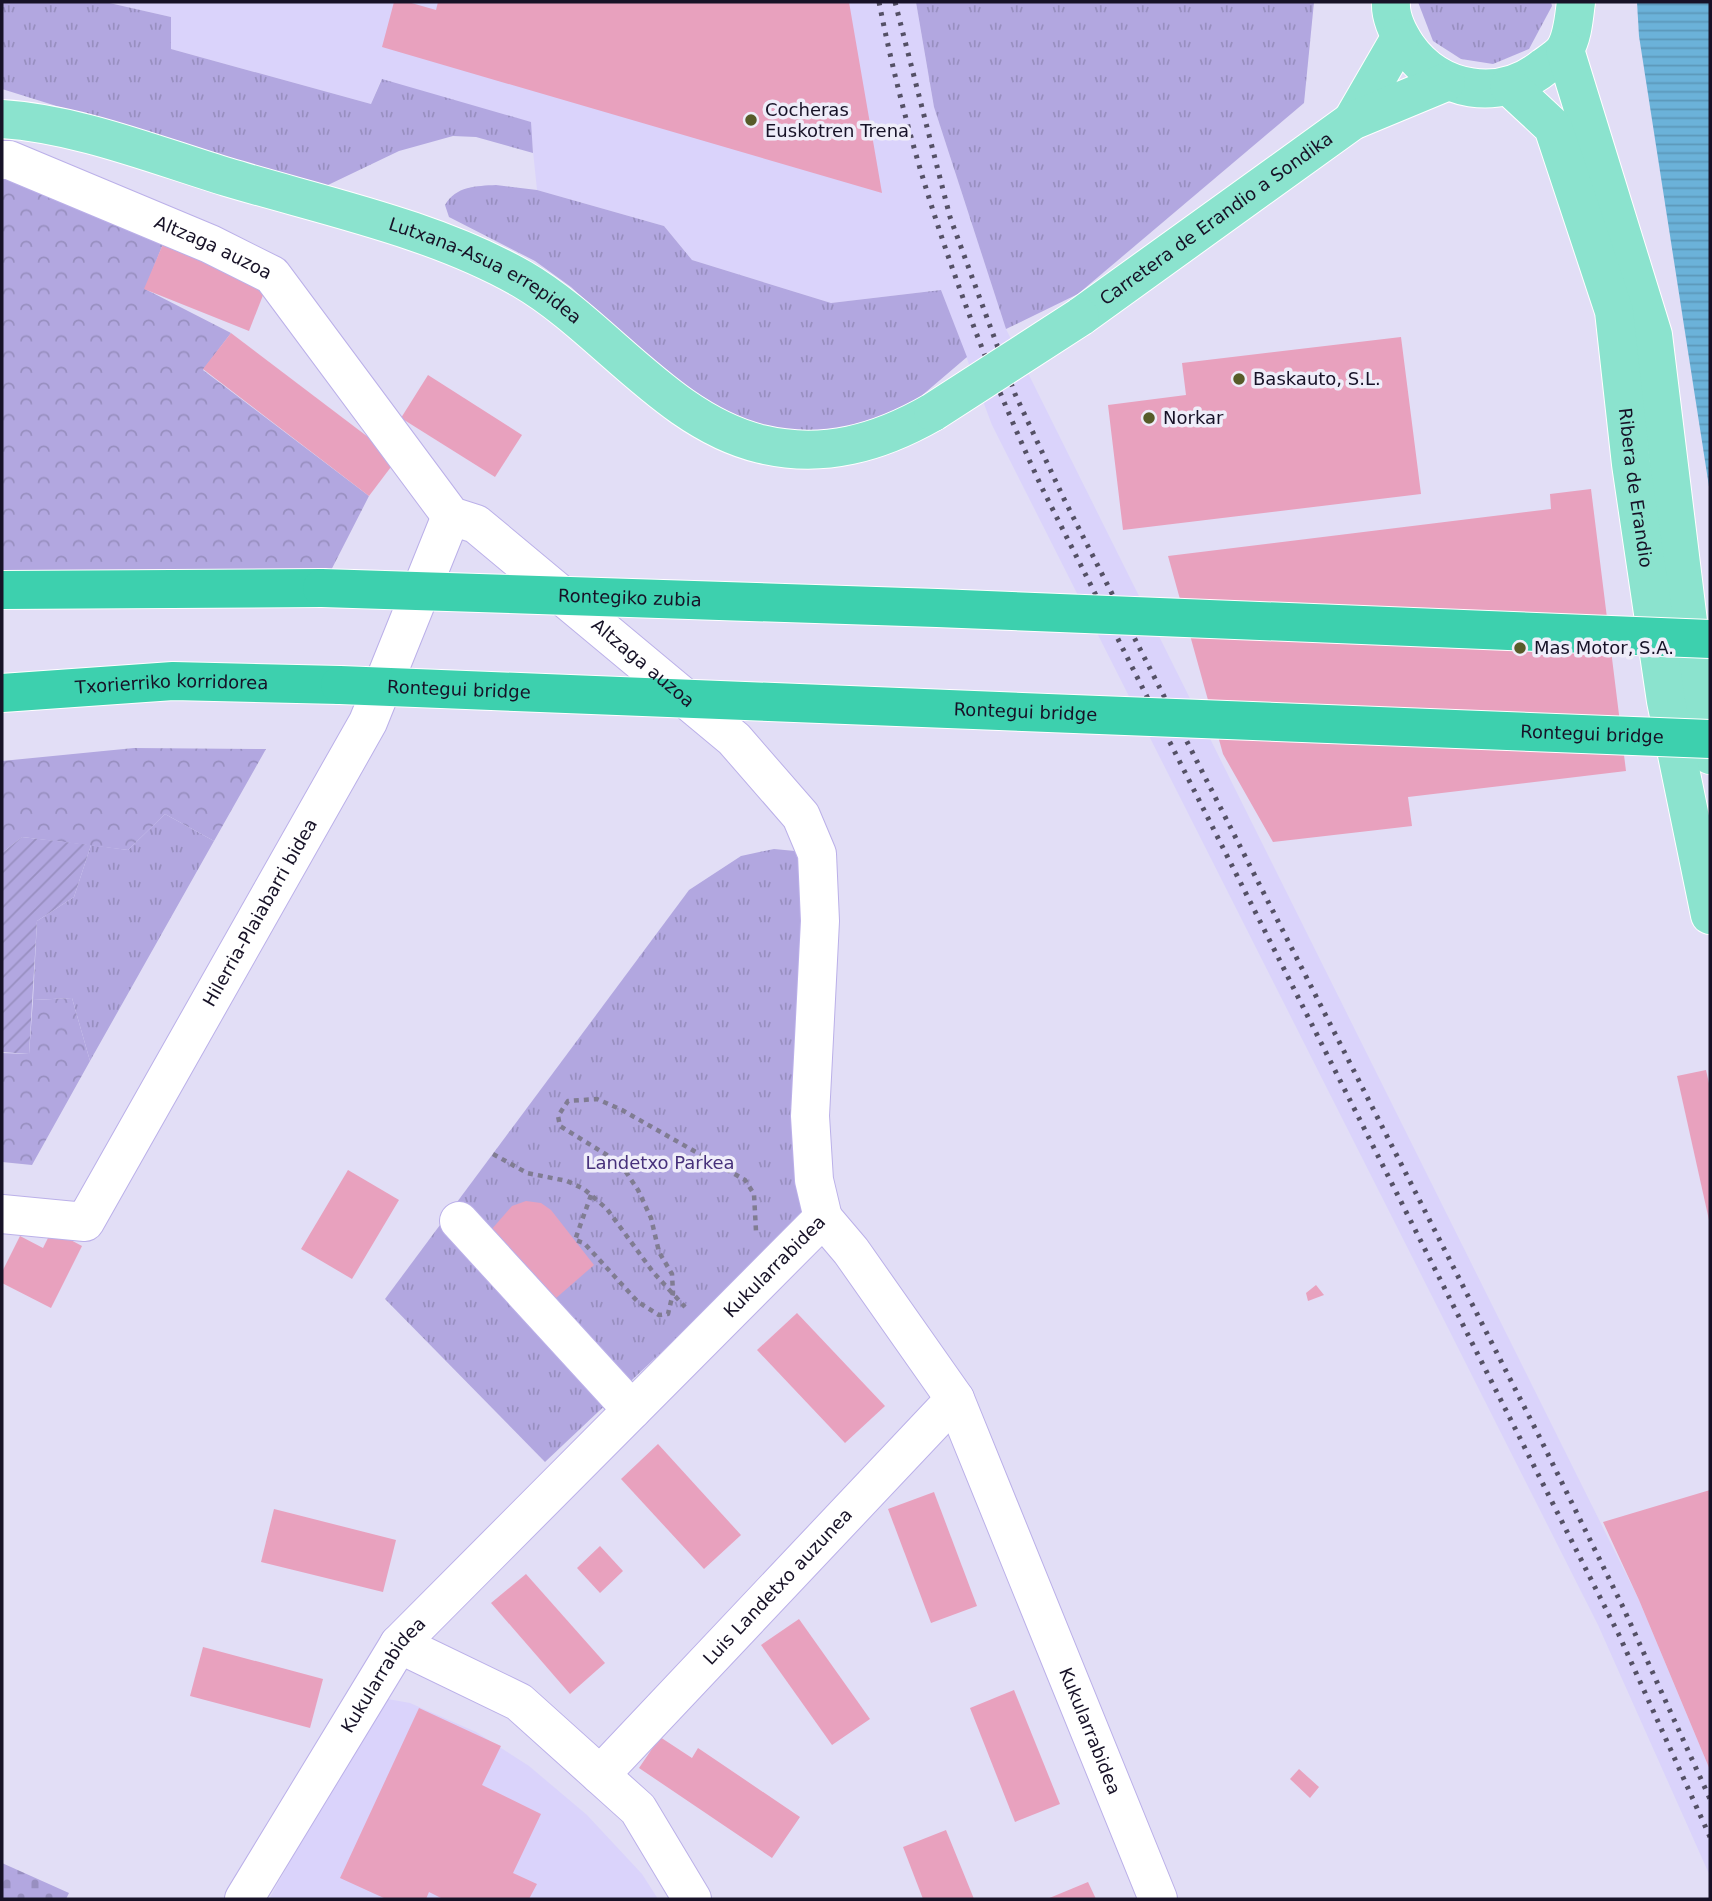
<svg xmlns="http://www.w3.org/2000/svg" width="1712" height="1901" font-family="'DejaVu Sans',sans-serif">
  <defs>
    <pattern id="grass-tufts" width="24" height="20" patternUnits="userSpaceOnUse" patternTransform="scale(1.75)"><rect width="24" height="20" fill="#b2a7e0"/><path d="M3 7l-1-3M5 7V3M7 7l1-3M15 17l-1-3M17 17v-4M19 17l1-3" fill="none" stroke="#988fc0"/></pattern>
    <pattern id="forest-crowns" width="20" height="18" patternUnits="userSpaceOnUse" patternTransform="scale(1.75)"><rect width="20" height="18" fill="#b2a7e0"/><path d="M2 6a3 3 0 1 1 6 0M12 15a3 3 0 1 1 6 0" fill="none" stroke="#988fc0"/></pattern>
    <pattern id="cemetery-stones" width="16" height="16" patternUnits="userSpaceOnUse" patternTransform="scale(1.75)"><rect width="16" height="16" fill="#b2a7e0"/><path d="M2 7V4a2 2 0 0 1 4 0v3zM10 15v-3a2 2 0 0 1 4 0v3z" fill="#988fc0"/></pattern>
    <pattern id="garden-furrows" width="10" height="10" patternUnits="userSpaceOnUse" patternTransform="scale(1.75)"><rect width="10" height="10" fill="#b2a7e0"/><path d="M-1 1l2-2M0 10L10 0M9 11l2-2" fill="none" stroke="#988fc0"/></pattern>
    <pattern id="water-rules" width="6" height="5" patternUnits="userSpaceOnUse" patternTransform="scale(1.75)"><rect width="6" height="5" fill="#6bb2d9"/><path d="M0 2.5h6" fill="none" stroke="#5c98ba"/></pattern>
  </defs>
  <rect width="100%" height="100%" fill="#e2def6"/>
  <!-- built -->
  <g fill="#dad3fb">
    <path d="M105,2h811l18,105 72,222 633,1271 71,170v106l-112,-251 -606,-1200 -51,-135 -110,13 -139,-43 -28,-34 -127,-36 -7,-68 -149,-42 -10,24 -200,-55v-32z"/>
    <path d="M382,1698l28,5 66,29 53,34 58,49 55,59 16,25h-389z"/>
  </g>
  <!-- grass -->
  <g fill="url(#grass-tufts)">
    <path d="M2,2h103l66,15v32l200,55 11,-25 149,43 2,31 -57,-16 -23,-1 -54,15 -71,34h-18l-308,-96z"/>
    <path d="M916,2h398l-10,101 -226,191 -72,35 -72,-222z"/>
    <path d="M1418,2h133l1,4 -23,43 -36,15 -32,-5 -28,-18z"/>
    <path d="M496,185l41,5 127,36 28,34 139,43 110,-13 26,67 -68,58 -83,23 -80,-18 -63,-39 -102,-94 -36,-26 -86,-44 -4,-12c11,-19 31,-19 51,-20z"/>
    <path d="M165,814l49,27 -124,220 -18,-63 -39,2 4,-79 37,-24 17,-52 37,5z"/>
    <path d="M774,849l21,2 10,30 -2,329 -12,20 -246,232 -160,-163 304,-409 52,-34z"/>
  </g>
  <!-- forest -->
  <g fill="url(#forest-crowns)">
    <path d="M2,160l161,84 -18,45 86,44 -28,37 166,126 -47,92 -320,2z"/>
    <path d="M134,748l132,1 -52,92 -49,-27 -37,36 -106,-13 -20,16v-92z"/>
    <path d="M72,998l18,63 -58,104 -30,-3v-109l27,1 4,-54z"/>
  </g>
  <!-- cemetery -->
  <path fill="url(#cemetery-stones)" d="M2,1863l67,30 -3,6h-64z"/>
  <!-- garden -->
  <path fill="url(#garden-furrows)" d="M22,837l69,8 -17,52 -37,24 -8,133 -27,-2v-199z"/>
  <!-- water -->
  <path fill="url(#water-rules)" d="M1637,2h73v491l-71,-457z"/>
  <!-- building -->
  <g fill="#e8a1be">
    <path d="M394,2h14l28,8 2,-8h411l33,191 -500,-146z"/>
    <path d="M163,244l104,41 -18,46 -105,-42z"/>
    <path d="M231,333l166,126 -28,37 -166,-127z"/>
    <path d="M1401,337l20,157 -298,36 -15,-125 78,-10 -4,-32z"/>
    <path d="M428,375l94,60 -27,42 -94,-59z"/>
    <path d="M1591,489l35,282 -218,26 4,29 -139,16 -50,-88 -55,-198 383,-47 -1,-15z"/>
    <path d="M1706,1070l4,18 -1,132 -32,-144z"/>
    <path d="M348,1170l51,30 -47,79 -51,-30z"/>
    <path d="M526,1201l15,2 10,7 43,55 -39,34 -64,-69 21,-24z"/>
    <path d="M52,1230l30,16 -31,62 -49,-25v-11l18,-36 23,12z"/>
    <path d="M1316,1285l8,10 -16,6 -2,-8z"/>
    <path d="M797,1313l88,93 -40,37 -88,-93z"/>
    <path d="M658,1444l83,91 -37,34 -83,-90z"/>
    <path d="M1710,1490v280l-71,-170 -36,-78z"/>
    <path d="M934,1492l43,114 -46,17 -43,-114z"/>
    <path d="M274,1509l122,31 -13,52 -122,-30z"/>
    <path d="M600,1546l23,25 -23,22 -23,-25z"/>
    <path d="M526,1574l79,89 -35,31 -79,-91z"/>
    <path d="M799,1619l71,100 -38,26 -71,-100z"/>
    <path d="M203,1647l120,32 -13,49 -120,-32z"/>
    <path d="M1014,1690l46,114 -45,18 -45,-114z"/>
    <path d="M419,1708l82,38 -19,39 59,29 -28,59 24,11 -8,15h-86l-14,-7 -3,7h-40l-46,-21z"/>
    <path d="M660,1737l32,21 6,-10 102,69 -28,41 -133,-90z"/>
    <path d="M1299,1769l20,18 -9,11 -20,-19z"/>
    <path d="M946,1830l28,69h-51l-20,-52z"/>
    <path d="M1088,1882l8,17h-49z"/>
  </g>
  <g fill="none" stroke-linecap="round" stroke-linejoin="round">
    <defs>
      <g id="minor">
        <path id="s1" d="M2,160h7l201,84 62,31 179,241 25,8 258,215 67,77 16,38 3,67 -10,195 4,64 9,38"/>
        <path id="s2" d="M2,1214l83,8 283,-500 83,-206"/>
        <path d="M459,1221l173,189"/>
        <path d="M399,1644l120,58 119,107 54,90"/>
        <path id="s3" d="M600,1775l355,-376"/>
        <path id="s4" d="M244,1899l155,-255 424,-426 28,33 104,148 203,500"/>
      </g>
      <g id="major">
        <path d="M1391,2c-1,15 8,33 16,45 32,45 93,56 137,20 7,-5 17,-11 21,-18 8,-13 9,-33 11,-47"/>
        <path d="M1565,50l88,285 42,344 15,76"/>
        <path id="s5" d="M1509,86l44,41 61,184 17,153 35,237 44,214"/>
        <path id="s6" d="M2,119c76,5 153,36 225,58 97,29 208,52 295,102 81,47 146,143 239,165 62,15 118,-1 172,-32"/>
        <path d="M1352,121l48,-83"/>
        <path id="s7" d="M1080,317l272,-196 94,-39"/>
      </g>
      <g id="highway">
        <path d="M2,590l320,-2"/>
        <path id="s8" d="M2,693l171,-12 167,4"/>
      </g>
    </defs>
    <!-- minor casing -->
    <use href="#minor" stroke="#bbb0e9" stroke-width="40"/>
    <!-- major casing -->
    <use href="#major" stroke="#fff" stroke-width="40"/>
    <!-- highway casing -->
    <use href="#highway" stroke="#fff" stroke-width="40"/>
    <!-- path -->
    <g stroke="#807c92" stroke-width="4.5" stroke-dasharray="5 5" stroke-linecap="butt">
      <path d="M493,1154l34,19 40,8 17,8 23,20 46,63 32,35"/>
      <path d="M591,1195l-16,45 9,3 54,59 21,13 9,-1 5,-21 -1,-19 -13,-22 -8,-34 -13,-28 -18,-27 -60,-37 -2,-10 10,-15 29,-2 25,11 123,70 9,14 2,37"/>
    </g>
    <!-- minor -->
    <use href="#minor" stroke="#fff" stroke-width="38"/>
    <!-- major -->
    <use href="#major" stroke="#8be3ce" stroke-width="38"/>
    <!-- highway -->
    <use href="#highway" stroke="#3dd0ae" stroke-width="38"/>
    <!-- rail -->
    <g stroke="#545065" stroke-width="5" stroke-dasharray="3.5 7" stroke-linecap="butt">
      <path d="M879,2c33,168 91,330 163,486l577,1147 91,202"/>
      <path d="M895,2l55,215 65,177 49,105 476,939 82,167 88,194"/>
    </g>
    <defs>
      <path id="major-bridge" d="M933,412l147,-95"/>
      <g id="highway-bridge">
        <path id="s9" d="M322,588l615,20 773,31"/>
        <path id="s10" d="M340,685l1370,54"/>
      </g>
    </defs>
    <!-- major-bridge casing -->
    <use href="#major-bridge" stroke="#fff" stroke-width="40" stroke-linecap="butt"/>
    <!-- highway-bridge casing -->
    <use href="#highway-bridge" stroke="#fff" stroke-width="40" stroke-linecap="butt"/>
    <!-- major-bridge -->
    <use href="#major-bridge" stroke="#8be3ce" stroke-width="38"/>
    <!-- highway-bridge -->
    <use href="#highway-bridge" stroke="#3dd0ae" stroke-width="38"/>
  </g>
  <!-- markers -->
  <g fill="#575b29" stroke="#efedf9" stroke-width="2.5">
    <circle cx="751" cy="120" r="7"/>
    <circle cx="1239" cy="379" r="7"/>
    <circle cx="1149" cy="418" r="7"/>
    <circle cx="1520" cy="648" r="7"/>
  </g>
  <g text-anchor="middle" stroke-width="7" stroke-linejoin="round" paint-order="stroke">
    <!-- poi labels -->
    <g font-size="18" fill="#171227" stroke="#efedf9" text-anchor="start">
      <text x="765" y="116">Cocheras<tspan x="765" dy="21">Euskotren Trena</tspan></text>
      <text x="1253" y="385">Baskauto, S.L.</text>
      <text x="1163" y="424">Norkar</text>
      <text x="1534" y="654">Mas Motor, S.A.</text>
    </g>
    <!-- street labels -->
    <g font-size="18" fill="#171227" stroke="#efedf9">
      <text dy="6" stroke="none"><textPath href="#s7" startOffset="168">Carretera de Erandio a Sondika</textPath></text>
      <text dy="6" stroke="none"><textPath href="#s1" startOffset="229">Altzaga auzoa</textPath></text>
      <text dy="6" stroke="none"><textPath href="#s6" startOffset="509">Lutxana-Asua errepidea</textPath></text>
      <text dy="6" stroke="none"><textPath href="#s5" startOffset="432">Ribera de Erandio</textPath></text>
      <text dy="6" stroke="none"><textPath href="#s9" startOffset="308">Rontegiko zubia</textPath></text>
      <text dy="6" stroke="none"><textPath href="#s1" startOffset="838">Altzaga auzoa</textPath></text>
      <text dy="6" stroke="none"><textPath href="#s8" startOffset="170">Txorierriko korridorea</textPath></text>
      <text dy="6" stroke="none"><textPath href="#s10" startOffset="119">Rontegui bridge</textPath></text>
      <text dy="6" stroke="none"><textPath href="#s10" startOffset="686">Rontegui bridge</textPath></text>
      <text dy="6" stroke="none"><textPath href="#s10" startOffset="1253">Rontegui bridge</textPath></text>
      <text dy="6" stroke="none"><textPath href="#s2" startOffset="439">Hilerria-Plaiabarri bidea</textPath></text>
      <text dy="6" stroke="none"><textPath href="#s4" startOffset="831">Kukularrabidea</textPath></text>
      <text dy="6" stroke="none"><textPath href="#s3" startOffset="259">Luis Landetxo auzunea</textPath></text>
      <text dy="6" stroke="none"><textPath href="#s4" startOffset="264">Kukularrabidea</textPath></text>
      <text dy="6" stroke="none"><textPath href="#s4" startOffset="1482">Kukularrabidea</textPath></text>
    </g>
    <!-- park labels -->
    <g font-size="18" fill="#47317b" stroke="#efedf9">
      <text x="660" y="1169">Landetxo Parkea</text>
    </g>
  </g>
  <!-- border -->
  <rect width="1712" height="1901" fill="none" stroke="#171227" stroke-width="7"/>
</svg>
